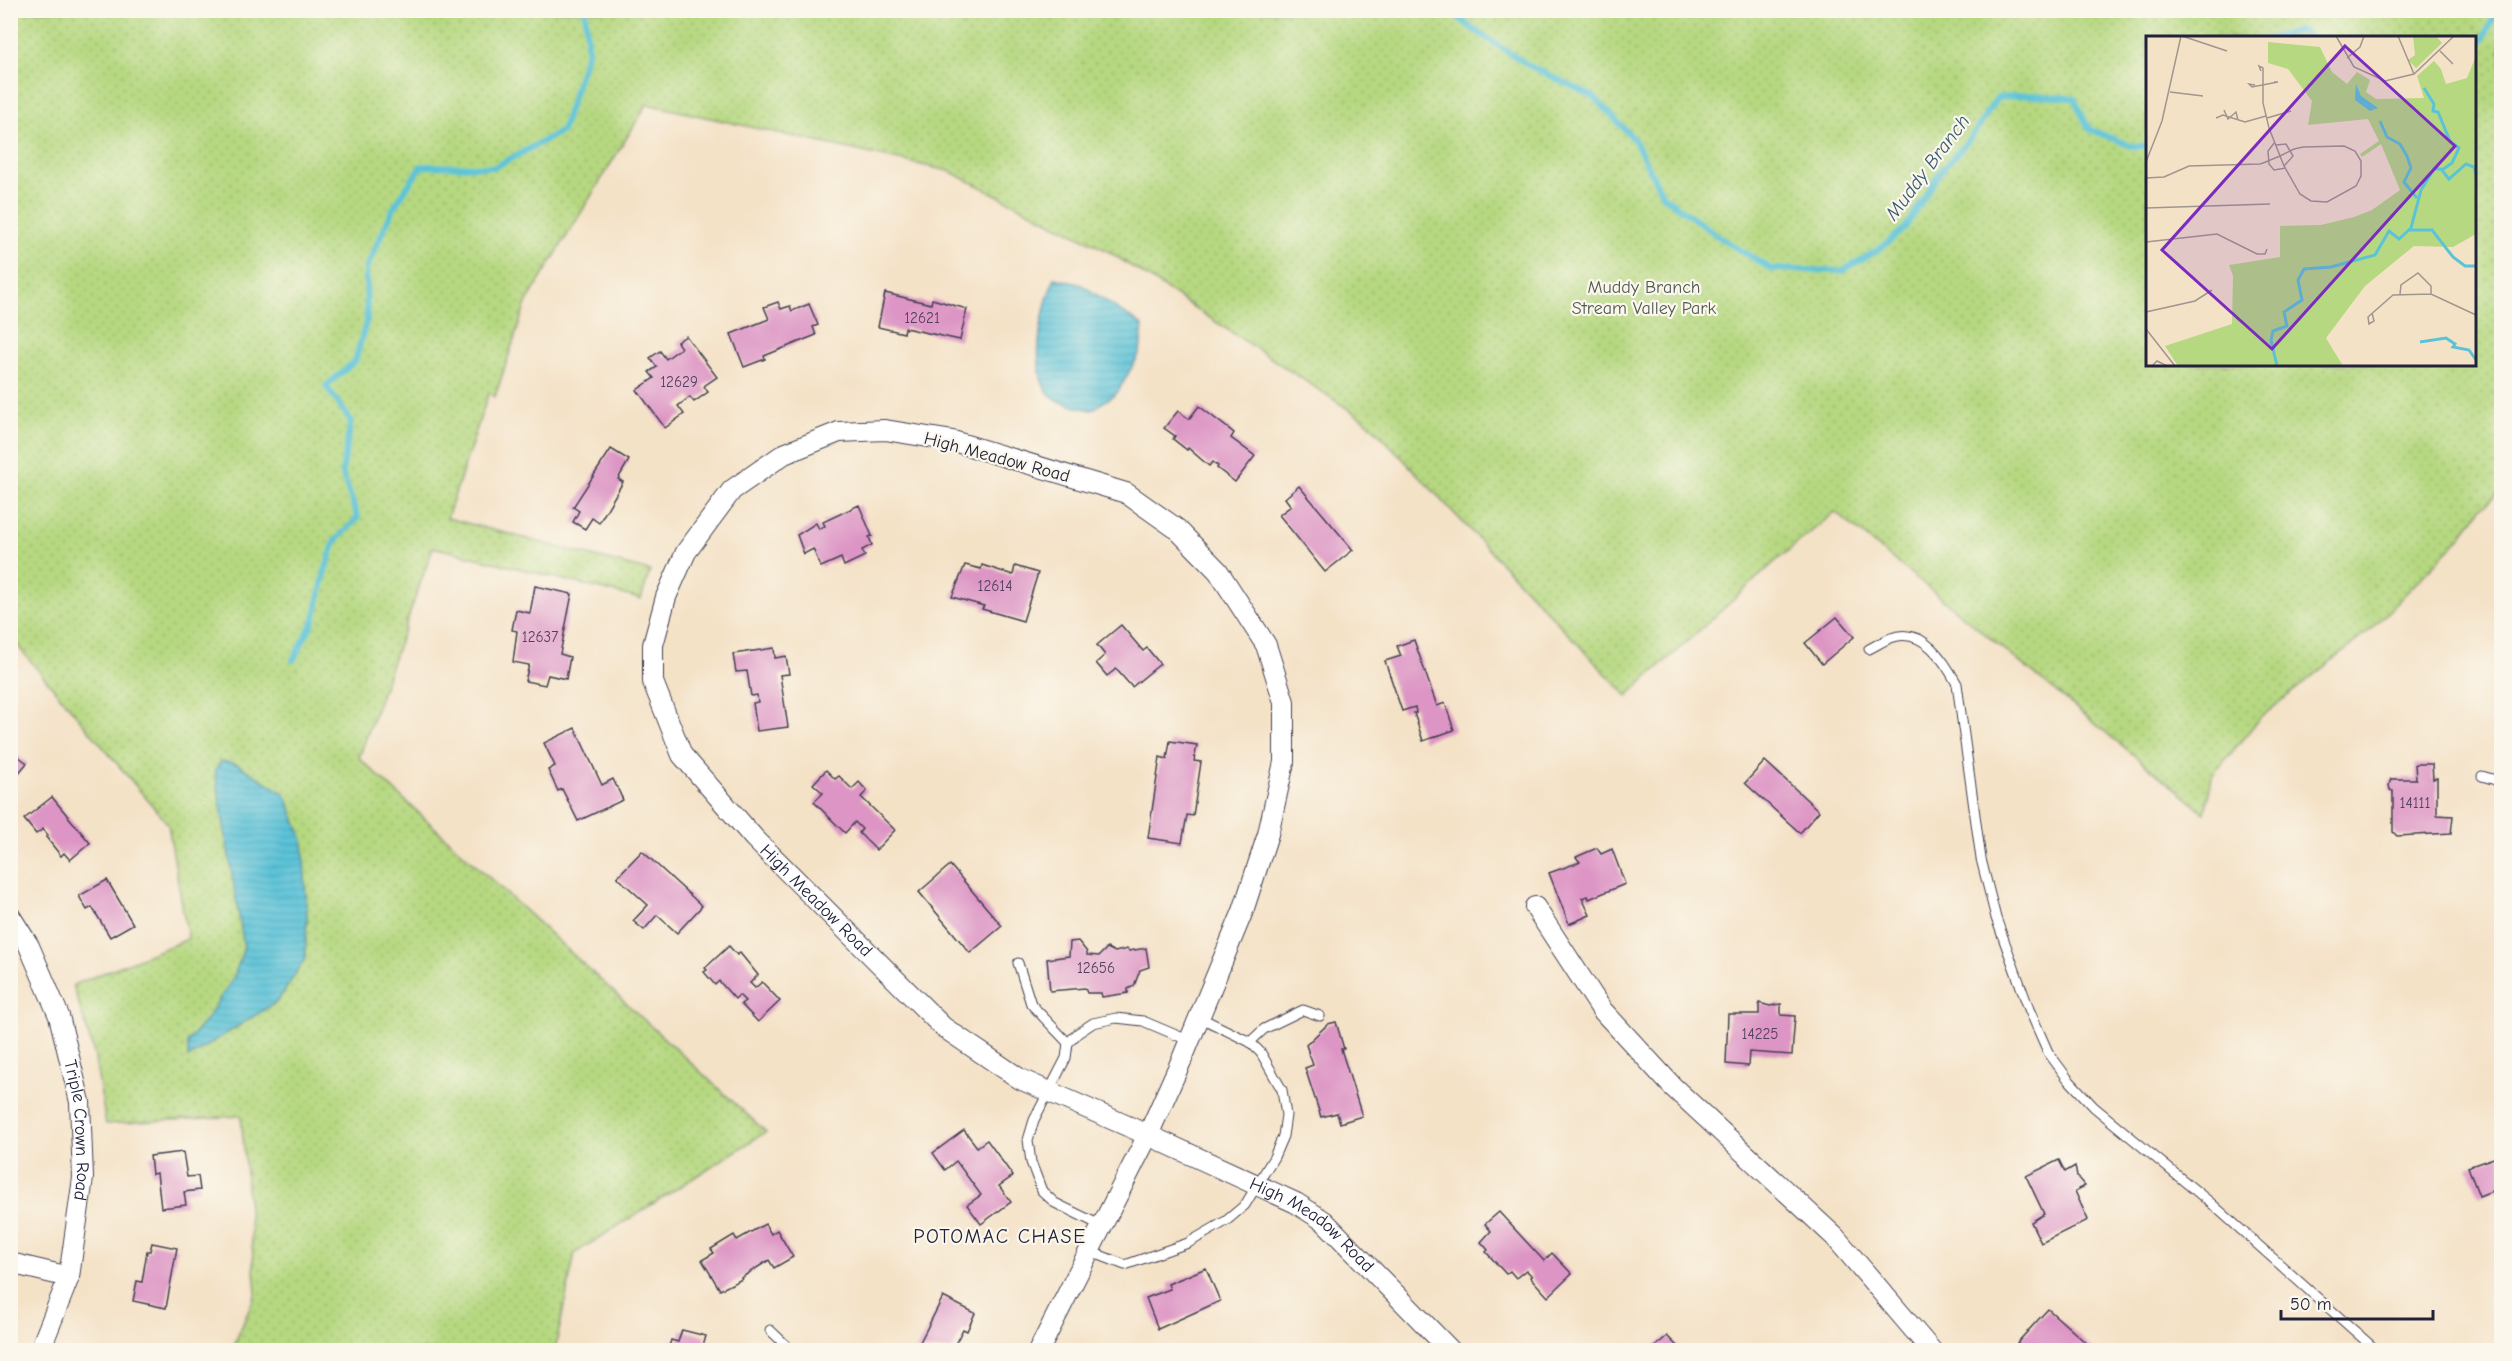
<svg xmlns="http://www.w3.org/2000/svg" width="2512" height="1361" font-family="'Comic Neue',sans-serif">
  <defs>
    <pattern id="park-dots" width="8" height="8" patternUnits="userSpaceOnUse" patternTransform="scale(1.5)"><rect width="8" height="8" fill="#b6d880"/><path d="M2 2h.1M6 6h.1" fill="none" stroke="#9cb970" stroke-width="1.8" stroke-linecap="round"/></pattern>
    <pattern id="water-rules" width="6" height="5" patternUnits="userSpaceOnUse" patternTransform="scale(1.5)"><rect width="6" height="5" fill="#5bc3d8"/><path d="M0 2.5h6" fill="none" stroke="#4fa7ba"/></pattern>
  </defs>
  <rect width="100%" height="100%" fill="#fbf7ec"/>
  <filter id="ink" filterUnits="userSpaceOnUse"><feTurbulence type="fractalNoise" baseFrequency=".0167" numOctaves="2"/><feDisplacementMap in="SourceGraphic" scale="12" xChannelSelector="R" yChannelSelector="G"/><feConvolveMatrix kernelMatrix="1 2 1 2 8 2 1 2 1" color-interpolation-filters="sRGB"/></filter>
  <filter id="wash" filterUnits="userSpaceOnUse"><feTurbulence type="fractalNoise" baseFrequency=".008" numOctaves="4" result="noise"/><feDisplacementMap in="SourceGraphic" scale="24" xChannelSelector="R" yChannelSelector="G"/><feGaussianBlur stdDeviation="1.35" result="paint"/><feColorMatrix in="noise" values="0 0 0 0 0 0 0 0 0 0 0 0 0 0 0 0 0 1.4 0 .05"/><feComposite in="paint" operator="in"/></filter>
  <g filter="url(#wash)">
    <rect width="100%" height="100%" fill="#f4e2c7"/>
    <!-- park -->
    <path fill="url(#park-dots)" stroke="#6c7d5e" stroke-width="1.5" fill-rule="evenodd" d="M10,11h2491v481l-19,15 -22,31 -90,92 -110,88 -48,58 -7,37 -370,-301 -58,48 -150,136 -259,-274 -260,-171 -159,-80 -302,-67 -121,199 -31,94 -6,-5 -42,126 203,53 -9,28 -208,-52 -74,211 407,374 -191,121 -20,97h-323l24,-57 -15,-177 -135,8 -12,-71 -21,-68 115,-46 -20,-115 -157,-186zM2148,38h326v326h-326z"/>
    <!-- water -->
    <g fill="url(#water-rules)" stroke="#3e728a" stroke-width="1.5">
      <path d="M1055,278l27,7 61,41 -3,27 -23,40 -25,17c-15,-3 -36,-6 -46,-20 -16,-26 -3,-87 9,-112z"/>
      <path d="M221,761l16,3 48,30 18,46 4,77 -2,42 -27,42 -90,57v-17l18,-21 28,-43 10,-30 -29,-176z"/>
    </g>
    <g fill="none" stroke-linecap="round" stroke-linejoin="round">
      <!-- stream -->
      <g stroke="#5bc3d8" stroke-width="6">
        <path d="M347,10h18"/>
        <path d="M1450,10l20,17 58,38 66,32 40,42 29,57 59,43 49,30 71,2 39,-23 24,-20 36,-57 31,-35 25,-38 29,-3 48,3 15,31 42,17h17"/>
        <path d="M2271,38l30,-8 10,8"/>
        <path d="M2474,52l7,-8 16,-34"/>
        <path d="M293,660l21,-40 11,-49 10,-30 23,-23 -16,-46 9,-51 -25,-35 29,-25 12,-42 -1,-50 28,-62 27,-41 74,1 67,-36 26,-81 -3,-40"/>
      </g>
    </g>
    <g id="blocks">
      <!-- building -->
      <g fill="#dd95c5">
        <path d="M885,293l46,11 1,-5 35,10 -7,31 -55,-12 -1,5 -26,-6z"/>
        <path d="M778,302l3,7 9,-3 2,5 17,-7 9,21 -5,2 3,8 -52,21 1,3 -21,8 -13,-33 38,-15 -5,-12z"/>
        <path d="M686,336l31,41 -13,9 4,6 -14,10 -4,-5 -12,9 6,8 -19,14 -28,-38 17,-12 -5,-6 8,-5 -7,-9 10,-7 6,8 15,-11 -4,-6z"/>
        <path d="M1199,406l35,27 -3,5 24,18 -20,26 -18,-14 1,-2 -5,-4 -4,4 -21,-18 -1,2 -14,-11 2,-3 -11,-8 14,-17 11,8z"/>
        <path d="M611,449l18,11 -11,19 5,3 -24,41 -7,-5 -7,11 -12,-7 6,-11 -6,-4z"/>
        <path d="M1299,486l54,64 -28,22 -46,-57 12,-9 -6,-8z"/>
        <path d="M859,505l13,31 -3,1 3,8 -10,5 3,6 -21,10 -3,-8 -20,9 -8,-18 -9,5 -7,-19 19,-12 3,6 6,-3 -2,-4z"/>
        <path d="M965,565l16,4 1,-4 31,10 2,-9 23,7 -15,48 -41,-12 2,-3 -32,-9z"/>
        <path d="M535,586l37,8 -12,60 10,3 -4,22 -18,-4 -3,10 -20,-4 4,-16 -16,-3 4,-31 -5,-1 4,-20 14,3z"/>
        <path d="M1837,617l17,20 -32,27 -17,-21z"/>
        <path d="M1121,625l22,26 4,-3 13,16 -28,23 -16,-18 -9,7 -11,-13 9,-8 -8,-10z"/>
        <path d="M1414,640l23,66 8,-3 9,27 -31,11 -9,-28h2l-1,-6 -13,4 -17,-50 16,-5 -4,-10z"/>
        <path d="M774,648l1,10 11,-2 3,18 -9,1 8,52 -31,4 -4,-28 5,-1 -1,-7 -6,1 -4,-25 -11,1 -3,-18z"/>
        <path d="M575,728l27,57 11,-6 10,21 -45,21 -16,-32 -4,2 -10,-21 7,-4 -11,-23z"/>
        <path d="M1170,741l27,4 -3,16 7,1 -8,54 -6,-1 -5,28 -34,-5 12,-81 7,2z"/>
        <path d="M10,750l17,13 -17,20z"/>
        <path d="M1765,761l54,50 -19,22 -55,-50z"/>
        <path d="M2415,764h17l1,15 4,-1v37l16,1 -2,17 -54,3 -4,-4v-41l-3,-1 -1,-5 2,-6h25z"/>
        <path d="M826,770l9,9 4,-3 13,13 7,-7 8,9 -6,6 34,33 -19,20 -17,-17 3,-4 -7,-7 -10,11 -31,-31 9,-9 -10,-9z"/>
        <path d="M52,797l38,46 -20,17 -6,-7 -3,3 -15,-19 2,-2 -5,-6 -7,5 -12,-15z"/>
        <path d="M1597,848l4,6 11,-5 13,35 -36,15 -1,-3 -6,2 8,17 -21,9 -20,-51 31,-11 -4,-5z"/>
        <path d="M642,851l60,55 -25,27 -20,-18 -13,15 -11,-9 15,-16 -31,-28z"/>
        <path d="M950,865l52,61 -32,27 -51,-61z"/>
        <path d="M107,880l26,44 -23,13 -18,-30 -5,3 -8,-14z"/>
        <path d="M1078,941l9,11v3l12,1 8,-8 8,4 12,-3 2,2 17,-3 3,19 -9,3 -6,16 -6,3v4l-26,4 -1,-4h-14l-2,-5 -35,3 -3,-32 22,-3 1,-14z"/>
        <path d="M729,946l8,9 3,-2 18,22 -8,8 5,5 7,-6 18,19 -22,21 -17,-18 4,-3 -6,-6 -4,4 -16,-18 -4,4 -11,-13 3,-2 -2,-2z"/>
        <path d="M1759,1003l11,3 11,-2v11l14,1 -3,39 -43,-3 -1,14 -22,-2 2,-50h31z"/>
        <path d="M1336,1022l8,27h-3l21,67 -22,7 -3,-10 -16,4 -16,-49 8,-3 -7,-20 22,-21z"/>
        <path d="M964,1130l13,17 10,-7 26,36 -14,10 12,16 -30,22 -14,-19 14,-10 -25,-34 -11,9 -12,-17z"/>
        <path d="M183,1152l4,25 11,-1 2,14 -16,2 2,13 -25,3 -4,-35 -5,1 -2,-18z"/>
        <path d="M2502,1155v41l-5,-7 -18,7 -11,-29z"/>
        <path d="M2059,1160l6,12 10,-6 2,11 8,9 -10,5 13,29 -47,23 -10,-21 13,-8 -18,-38z"/>
        <path d="M1499,1212l45,49 8,-8 20,21 -24,23 -18,-20 2,-1 -6,-6 -10,8 -6,-7 -4,3 -20,-22 2,-2 -7,-8 10,-11 -6,-7z"/>
        <path d="M765,1224l6,10 6,-4 16,27 -19,11 -5,-8 -28,18 1,1 -22,11 -18,-30 12,-7 -3,-4 23,-14 3,5z"/>
        <path d="M152,1243l25,5 -11,60 -33,-7 4,-20 5,1 5,-31h3z"/>
        <path d="M1206,1268l14,33 -62,28 -12,-31 24,-9 -2,-5z"/>
        <path d="M943,1297l32,16 -8,18 -4,-2 -11,21h-36z"/>
        <path d="M2048,1309l46,41h-69l-8,-7z"/>
        <path d="M682,1330l24,6 -4,14h-34l3,-10 7,2z"/>
        <path d="M1667,1336l14,14h-30z"/>
      </g>
    </g>
  </g>
  <g filter="url(#ink)">
    <use href="#blocks" fill-opacity="0" stroke="#423f50" stroke-width="1.5"/>
    <g fill="none" stroke-linecap="round" stroke-linejoin="round">
      <defs>
        <g id="service">
          <path d="M1869,649c8,-4 17,-10 25,-12 30,-9 51,25 63,47l24,175 15,59 33,91 19,43 20,27 26,28 118,97 164,146"/>
          <path d="M2482,776l20,6"/>
          <path d="M1018,963l13,41 37,39"/>
          <path d="M1250,1042l14,-13 39,-19 17,6"/>
          <path d="M1102,1226l-47,-23 -13,-12 -11,-29 -3,-22 6,-20 32,-62 2,-15 10,-10 15,-10 23,-5 27,3 47,20"/>
          <path d="M1089,1251l36,14 63,-22 38,-22 19,-16 29,-48 9,-21 3,-21 -4,-25 -21,-37 -11,-11 -51,-25"/>
          <path d="M770,1330l21,20"/>
        </g>
        <g id="minor">
          <path d="M1535,907l67,103 71,77 162,150 96,113"/>
          <path id="s1" d="M10,916l19,30 30,70 21,86 3,76 -14,99 -29,73"/>
          <path d="M10,1263l59,14"/>
          <path id="s2" d="M1039,1350l109,-215 34,-76 61,-148 25,-77 16,-72v-60l-18,-57 -48,-74 -41,-42 -51,-36 -173,-52 -68,-11 -46,2 -55,22 -52,36 -46,62 -20,45 -13,48v37l29,73 72,83 189,189 77,52 128,56 148,68 28,18 126,129"/>
        </g>
      </defs>
      <!-- service casing -->
      <use href="#service" stroke="#423f50" stroke-width="11"/>
      <!-- minor casing -->
      <use href="#minor" stroke="#423f50" stroke-width="22"/>
      <!-- service -->
      <use href="#service" stroke="#fff" stroke-width="9"/>
      <!-- minor -->
      <use href="#minor" stroke="#fff" stroke-width="20"/>
    </g>
  </g>
  <g text-anchor="middle" stroke-width="4.5" stroke-linejoin="round" paint-order="stroke">
    <!-- number labels -->
    <g font-size="15" fill="#513f5e">
      <text x="922" y="323">12621</text>
      <text x="679" y="387">12629</text>
      <text x="995" y="591">12614</text>
      <text x="540" y="642">12637</text>
      <text x="2415" y="808">14111</text>
      <text x="1096" y="973">12656</text>
      <text x="1760" y="1039">14225</text>
    </g>
    <!-- park labels -->
    <g font-size="18" fill="#4e5950" stroke="#fbf7ec">
      <text x="1644" y="293">Muddy Branch<tspan x="1644" dy="21">Stream Valley Park</tspan></text>
    </g>
    <!-- street labels -->
    <g font-size="18" fill="#22223b" stroke="#fbf7ec">
      <text transform="translate(997 457) rotate(15)" y="6">High Meadow Road</text>
      <text dy="6" stroke="none"><textPath href="#s2" startOffset="1876">High Meadow Road</textPath></text>
      <text dy="6" stroke="none"><textPath href="#s1" startOffset="228">Triple Crown Road</textPath></text>
      <text dy="6" stroke="none"><textPath href="#s2" startOffset="2476">High Meadow Road</textPath></text>
    </g>
    <!-- water labels -->
    <g font-size="20" font-style="italic" fill="#365a72" stroke="#fbf7ec">
      <text transform="translate(1927 167) rotate(-53)" y="7">Muddy Branch</text>
    </g>
    <!-- neighbourhood labels -->
    <g font-size="20" letter-spacing="1.5" fill="#22223b" stroke="#fbf7ec">
      <text x="1000" y="1243">POTOMAC CHASE</text>
    </g>
  </g>
  <!-- overview -->
  <g transform="translate(2146 36)">
    <rect width="330" height="330" fill="#f4e2c7"/>
    <path d="M267,0h23l6,7 -26,25 -8,-8 7,-5zM122,6l52,5 12,25 15,12 10,-12 13,8 -4,12 10,7 48,-1 -7,-22 17,-15 7,8 5,15 21,-6 9,-22v178l-23,13 -39,-1 -49,40 -39,52 17,28h-165l-13,-20 67,-22 1,-48 -4,-11 51,-8v-31l41,-1 33,-8 18,-7 28,-20 -19,-46 -19,13 -2,-3 19,-13 -11,-22 -60,6 4,-24 -24,-32 -20,-6z" fill="#b6d880"/>
    <path d="M210,48l5,12 17,12 -8,3 -15,-11z" fill="#5bc3d8"/>
    <path fill="none" stroke="#5bc3d8" stroke-width="3" d="M278,52l10,16 -1,7 5,1 12,29 9,7 -7,15 -10,7M234,85l7,16 13,7 7,12 4,12 -7,14 13,16M263,194h23l21,27 12,9h11M274,306l26,-4 9,6 -2,3 16,3 7,10M131,330l-6,-26 2,-9 14,-5 -3,-14 18,-12 -4,-20 6,-11 27,-2 44,-12 14,-24 10,8 12,-11 10,-38 13,-21h7l8,10 17,-15 8,3 2,7"/>
    <path fill="none" stroke="#a0958f" stroke-width="1.5" d="M36,0l45,15M190,0l18,31 31,14 29,-7 40,-38M252,0l16,38M294,15l13,13M201,22l13,-11 4,-11M109,49l-6,-1 3,3 26,-5h-4M24,56l33,4M78,74l4,9 8,-7 2,8M70,82l7,-3 22,7 21,-6M121,82l24,-7M129,106l-7,9 1,13 5,6 12,-2M130,109l10,-1 7,12 -9,10M0,126l16,-41 19,-85M0,142l18,-1 25,-11 71,-2 3,-1 17,-7 14,-7 9,-2 41,-1 11,5 6,10v15l-5,10 -29,16 -16,-1 -11,-7 -16,-28 -4,-10 -11,-28 -6,-25v-35l-4,-2 2,5M0,172l124,-4M0,206l71,-8 40,20h8l2,-5M254,258l1,-9 17,-12 13,13v8M0,276l49,-11 17,-11M226,277l2,8 -5,3 -1,-7 25,-22 38,-1 45,21M0,293l29,37M6,330l5,-5 10,5"/>
    <path fill="#7b2cbf" fill-opacity="0.15" stroke="#7b2cbf" stroke-width="3" d="M199,10l110,100 -183,203 -110,-99z"/>
    <rect width="330" height="330" fill="none" stroke="#22223b" stroke-width="3"/>
  </g>
  <!-- margin -->
  <rect width="2512" height="1361" fill="none" stroke="#fbf7ec" stroke-width="36"/>
  <!-- scale -->
  <path d="M2281 1310v9h152v-9" fill="none" stroke="#22223b" stroke-width="3"/>
  <text x="2290" y="1310" font-size="18" fill="#22223b" stroke="#fbf7ec" stroke-width="4.5" paint-order="stroke">50 m</text>
</svg>
